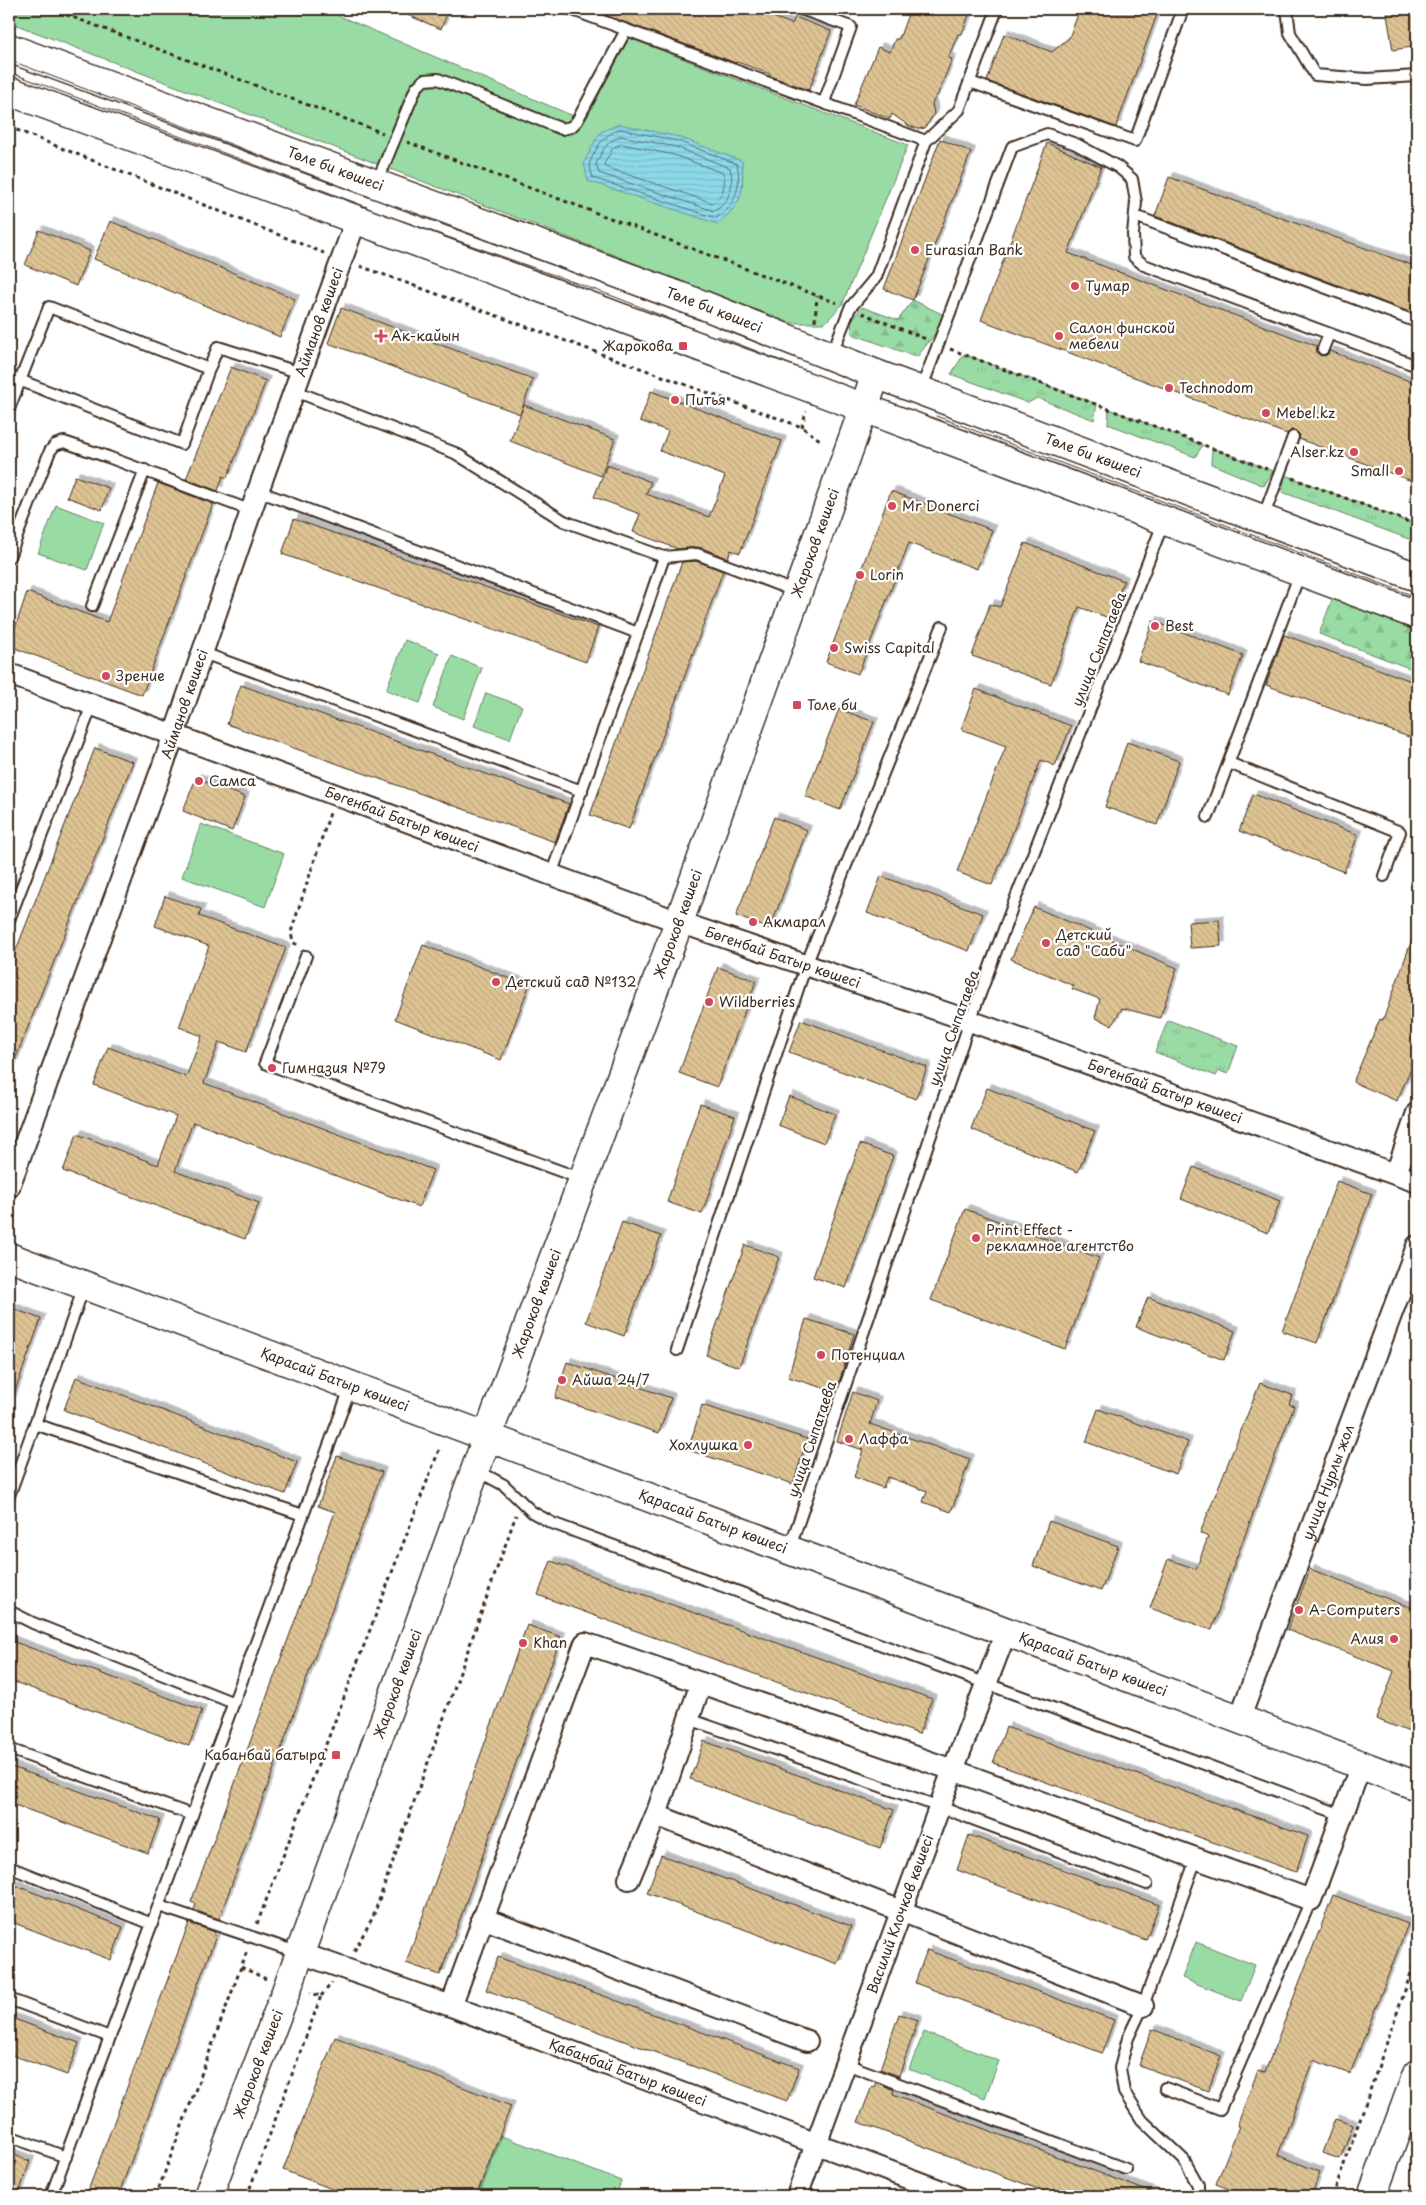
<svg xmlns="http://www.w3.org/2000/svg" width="1426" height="2205" font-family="'Playpen Sans',sans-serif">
  <defs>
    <pattern id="grass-tufts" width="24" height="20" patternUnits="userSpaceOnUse" patternTransform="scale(1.25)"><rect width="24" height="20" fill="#99dba5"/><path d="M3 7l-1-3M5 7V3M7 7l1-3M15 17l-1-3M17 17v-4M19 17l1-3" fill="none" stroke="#85bc8e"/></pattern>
    <pattern id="forest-firs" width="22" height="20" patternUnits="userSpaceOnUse" patternTransform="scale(1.25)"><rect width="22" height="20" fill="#99dba5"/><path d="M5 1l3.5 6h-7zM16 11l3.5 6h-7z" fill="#85bc8e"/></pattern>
    <pattern id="water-rules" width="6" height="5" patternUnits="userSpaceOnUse" patternTransform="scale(1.25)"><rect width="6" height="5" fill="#8cd9ea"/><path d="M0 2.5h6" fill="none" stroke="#7abac8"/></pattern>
    <pattern id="building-back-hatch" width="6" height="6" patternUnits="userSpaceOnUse" patternTransform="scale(1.25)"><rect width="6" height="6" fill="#dec494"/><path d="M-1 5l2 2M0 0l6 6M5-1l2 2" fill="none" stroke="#bfa97f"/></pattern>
    <filter id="shadow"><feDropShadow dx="4.5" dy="-4.5" stdDeviation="0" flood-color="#0004"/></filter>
  </defs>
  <rect width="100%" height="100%" fill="#fff"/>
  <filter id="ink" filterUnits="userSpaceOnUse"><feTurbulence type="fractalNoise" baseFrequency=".02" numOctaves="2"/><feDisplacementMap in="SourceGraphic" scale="10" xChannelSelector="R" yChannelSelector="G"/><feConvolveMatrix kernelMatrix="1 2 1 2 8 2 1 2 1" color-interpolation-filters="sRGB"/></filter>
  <g filter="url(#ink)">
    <!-- grass -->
    <g fill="url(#grass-tufts)" stroke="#6a8262">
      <path d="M964,354l133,50 -3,16 -57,-22 -9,5 -77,-29z"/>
      <path d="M1109,409l94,36 -8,12 -87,-33z"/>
      <path d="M1212,448l61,23 -9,15 -53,-22z"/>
      <path d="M1285,475l132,50v17l-135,-50z"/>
      <path d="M1168,1020l70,26 -10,28 -9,-3 -3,5 -61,-24z"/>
    </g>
    <!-- forest -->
    <g fill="url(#forest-firs)" stroke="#6a8262">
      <path d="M913,300l35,17 -31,40 -65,-23 -1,-13 11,-14 36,13z"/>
      <path d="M1333,597l84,31v43l-98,-37z"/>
    </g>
    <!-- park -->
    <g fill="#99dba5" stroke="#6a8262">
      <path d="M9,9h314l262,112 44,-83 279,107 -66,160 -17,18h-35l-781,-301z"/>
      <path d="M56,505l48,18 -17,47 -49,-17z"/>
      <path d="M405,640l34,13 -19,50 -34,-13z"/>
      <path d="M452,656l30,12 -19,51 -30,-12z"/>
      <path d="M486,693l36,13 -12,33 -36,-13z"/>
      <path d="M201,824l83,30 -19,53 -83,-30z"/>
      <path d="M1196,1942l59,23 -14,36 -59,-23z"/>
      <path d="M924,2032l75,29 -14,37 -76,-29z"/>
      <path d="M499,2135l122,46 -5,15h-140z"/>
    </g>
    <!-- water -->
    <path fill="url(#water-rules)" stroke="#6c9398" d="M619,124l60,13 63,24c2,33 1,41 -24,63l-130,-43 -4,-18 11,-22 6,-9z"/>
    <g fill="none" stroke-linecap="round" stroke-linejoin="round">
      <!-- shore -->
      <g stroke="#5b7070" stroke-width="1">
        <path d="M620,129l58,12 59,23c5,20 -2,45 -21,54l-123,-40 -4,-14c9,-19 12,-27 31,-35z"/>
        <path d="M621,136l55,11 54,21c5,16 -1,36 -16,43l-115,-38 -3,-9c7,-14 10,-23 25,-28z"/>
        <path d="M622,144l52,11 49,18c4,10 -1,25 -10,30l-108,-36 -1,-3 9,-16z"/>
      </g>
    </g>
    <!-- building -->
    <g fill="url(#building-back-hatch)" stroke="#3b2a1e" filter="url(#shadow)">
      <path d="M393,9h56l-8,20z"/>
      <path d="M589,9h162l41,15 3,-7 36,14 -22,59 -39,-14v-2l-33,-12 -1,1z"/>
      <path d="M910,9h61l-9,25h-4l-10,24 4,1 -14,35 -6,9 2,11 -9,14 -7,1 -9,-3 -17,-12 -2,5 -36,-14 24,-58 12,5 5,-13h4z"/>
      <path d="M1080,9h79l-43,118 -129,-46 17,-47 48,18 17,-14z"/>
      <path d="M1386,9h31v37l-24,4z"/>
      <path d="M940,139l31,13 -58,148 -29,-11z"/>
      <path d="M1047,143l54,24 -33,86 249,93v7l4,3 6,-1 3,-4 87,33v99l-118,-44 1,-4 -4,-4 -5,-1 -4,4 -306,-114z"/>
      <path d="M1169,177l248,90v48l-262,-99z"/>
      <path d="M110,221l185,78 -15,38 -186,-78z"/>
      <path d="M39,230l51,21 -14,35 -51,-21z"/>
      <path d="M341,308l192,71 -13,35 -192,-71z"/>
      <path d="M231,367l35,14 -39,97 -4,-2 -5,15 -32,-12z"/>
      <path d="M651,391l131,50 -42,112 -9,-3 -3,8 -29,-11 -21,2 -45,-17 7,-18 -46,-17 13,-32 44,17 -5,12 63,23 16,-41 -65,-25 8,-20 -28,-10z"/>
      <path d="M524,405l91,34 -14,37 -91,-35z"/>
      <path d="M75,476l34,12 -7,22 -35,-13z"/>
      <path d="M158,483l55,21 -71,191 -133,-49 18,-54 80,30z"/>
      <path d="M891,491l101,39 -15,39 -68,-26 -51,131 -32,-12z"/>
      <path d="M294,519l304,108 -12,35 -304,-108z"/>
      <path d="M1025,543l99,38 -15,37 -30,-11 -28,77 -79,-28 18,-52 10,3z"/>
      <path d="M696,561l27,10 -94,258 -39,-14 92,-253z"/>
      <path d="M1153,621l90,34 -15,40 -90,-34z"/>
      <path d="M1284,635l133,48v57l-151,-55z"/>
      <path d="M241,685l328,119 -14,38 -328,-118z"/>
      <path d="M976,689l95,37 -16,40 -14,-6 -49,125 -35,-13 49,-126 -45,-17z"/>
      <path d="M839,709l35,13 -34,88 -35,-14z"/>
      <path d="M1127,742l52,19 -22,64 -52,-18z"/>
      <path d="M95,748l38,14 -124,313v-107z"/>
      <path d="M196,778l49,19 -13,34 -49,-20z"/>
      <path d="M1253,794l105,41 -14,37 -105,-41z"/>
      <path d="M774,817l33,13 -37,99 -34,-13z"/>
      <path d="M881,876l102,38 -14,37 -102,-38z"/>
      <path d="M165,896l36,13 -2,7 87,32 -40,104 -27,-10 -15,41 229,87 -14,37 -226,-85 -18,49 84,32 -14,36 -182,-68 14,-37 81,31 18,-49 -82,-31 14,-38 78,30 16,-41 -23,-9 30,-81 -54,-20z"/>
      <path d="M1034,907l143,61 -17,50 -38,-10 -10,17 -17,-7 5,-19 -28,-10 2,-3 -63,-27z"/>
      <path d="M1219,920l2,26 -31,2 -2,-26z"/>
      <path d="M1415,931h2v123l-20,47 -44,-19 27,-63 3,1z"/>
      <path d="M423,945l106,41 -28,74 -106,-41z"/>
      <path d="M718,967l38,14 -39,106 -38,-14z"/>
      <path d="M801,1020l126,47 -11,32 -127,-47z"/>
      <path d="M987,1088l108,43 -17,41 -107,-43z"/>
      <path d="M789,1096l46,18 -11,29 -46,-18z"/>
      <path d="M700,1104l35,12 -33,98 -35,-12z"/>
      <path d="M860,1144l33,12 -47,132 -33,-11z"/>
      <path d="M1193,1167l87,34 -12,32 -87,-34z"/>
      <path d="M1337,1181l35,13 -55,149 -35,-12z"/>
      <path d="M965,1209l134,49 -34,91 -134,-49z"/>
      <path d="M622,1222l39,14 -37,100 -38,-14z"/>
      <path d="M745,1245l34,12 -40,110 -33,-12z"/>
      <path d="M1148,1297l87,34 -11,29 -88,-33z"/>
      <path d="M9,1307l32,12 -30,83h-2z"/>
      <path d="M806,1319l48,15 -18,58 -48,-15z"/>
      <path d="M567,1362l104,36 -12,35 -104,-35z"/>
      <path d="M76,1377l221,85 -12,32 -221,-84z"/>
      <path d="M1260,1383l32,12 -3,9 5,2 -66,174 -16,50 -62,-22 18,-49 28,10 12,-32 -8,-4z"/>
      <path d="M853,1392l24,9 -7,23 100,35 -19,53 -28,-10 4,-11 -40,-14 -4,11 -29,-11 9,-27 -26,-9z"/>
      <path d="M702,1405l105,34 -14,45 -105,-34z"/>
      <path d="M1098,1409l90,33 -12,32 -90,-32z"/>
      <path d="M337,1456l45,16 -163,447 -25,-9 2,-6 -5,-2 144,-390 -17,-6z"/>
      <path d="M1049,1521l69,25 -17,45 -68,-25z"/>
      <path d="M551,1561l381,138 -13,35 -381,-139z"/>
      <path d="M1310,1569l107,41v125l-41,-16 18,-48 -107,-41z"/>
      <path d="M527,1625l34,12 -121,338 -34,-12z"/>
      <path d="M9,1640l193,70 -13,36 -180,-66z"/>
      <path d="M1006,1727l302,109 -12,36 -303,-109z"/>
      <path d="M704,1741l190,69 -14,38 -190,-69z"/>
      <path d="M9,1766l151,54 -12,33 -139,-50z"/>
      <path d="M969,1835l190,70 -13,35 -189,-70z"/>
      <path d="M661,1855l190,71 -14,38 -190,-71z"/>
      <path d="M9,1883l114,44 -12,33 -102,-39z"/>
      <path d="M1333,1895l75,29 -58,150 -37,-14 -35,95 42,17 -9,24h-65l-30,-12 23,-58h-2l21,-56 7,2z"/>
      <path d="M189,1923l26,9 -2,3 3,1 -98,260h-32z"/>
      <path d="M927,1950l187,70 -12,33 -187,-70z"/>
      <path d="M498,1957l301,111 -12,33 -301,-111z"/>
      <path d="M899,2014l19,6 -19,56 -19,-7z"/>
      <path d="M9,2017l70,26 -12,32 -58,-21z"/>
      <path d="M1152,2029l69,27 -13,35 -69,-26z"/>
      <path d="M335,2037l176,69 -35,90h-126l-67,-26z"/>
      <path d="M876,2082l18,8 -1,4 267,102h-103l-199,-74 14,-36 2,1z"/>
      <path d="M1335,2119l18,6 -13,34 -18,-6z"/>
      <path d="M9,2153l21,8 -12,35h-9z"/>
    </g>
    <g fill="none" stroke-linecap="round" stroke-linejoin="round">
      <defs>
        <g id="lane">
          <path d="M570,9l356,132 33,-31 38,-101"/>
          <path d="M801,9l50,18 -27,75"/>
          <path d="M1287,9l3,24 25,42 52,4 50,-3"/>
          <path d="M970,82l165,59 48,-132"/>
          <path d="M377,182l39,-94 8,-8 14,-1 124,50 9,-2 6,-6 49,-91"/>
          <path d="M1135,216l282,106"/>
          <path d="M1323,349l6,-15"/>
          <path d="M831,356l19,-48 26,-31 50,-136"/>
          <path d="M9,376l173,68 27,-75"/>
          <path d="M921,390l91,-243 35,-13 29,10 42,23 14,12 4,23 -3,32 1,23 10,8 273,101"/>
          <path d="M295,391l160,62 109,68 100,36 33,-3 100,38"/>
          <path d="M9,409l40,-102 160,62 9,-22 83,26"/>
          <path d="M258,491l380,142 -87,242"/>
          <path d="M1263,518l30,-81"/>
          <path d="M9,557l41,-106 5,-6 9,-3 44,15 144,54"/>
          <path d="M92,606l53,-136"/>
          <path d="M638,633l26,-76"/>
          <path d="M203,653l379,138"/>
          <path d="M1229,763l171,69 -16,44"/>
          <path d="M1208,817l92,-244"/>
          <path d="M9,920l83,-215"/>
          <path d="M306,956l-41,107 317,116"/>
          <path d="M677,1350l129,-385 136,-338"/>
          <path d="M35,1424l268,91"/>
          <path d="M476,1470l28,15 28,27 20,11 790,292"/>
          <path d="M9,1496l75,-209"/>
          <path d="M789,1550l181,-529 43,-116 151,-384"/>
          <path d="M9,1611l24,12 201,80"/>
          <path d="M689,1719l251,88 207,77"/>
          <path d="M9,1749l183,66"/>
          <path d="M1196,1859l-53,147 -15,32 -8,30 4,24 18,28 42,40 14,25v11"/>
          <path d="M9,1867l143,57"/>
          <path d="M159,1906l141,47"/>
          <path d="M9,1999l101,38"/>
          <path d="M846,2064l280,105"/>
          <path d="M1165,2088l55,21 91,-209"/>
          <path d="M9,2136l57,21"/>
          <path d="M51,2196l300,-810"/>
        </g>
        <g id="street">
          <path id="s1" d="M9,674l670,248 291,99 447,161"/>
          <path d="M1396,1174l21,-61"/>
          <path id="s2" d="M9,1187l165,-452 84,-244 98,-271"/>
          <path id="s3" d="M1239,1720l178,-474"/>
          <path d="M656,1815l45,-132"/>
          <path d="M629,1879l27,-64 487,191"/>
          <path d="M482,1918l325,123"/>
          <path id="s4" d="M300,1953l151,53 504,190"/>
          <path d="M451,2006l134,-363 368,127 358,130 50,-135"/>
          <path id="s5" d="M797,2196l156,-426 53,-138"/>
        </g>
        <g id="secondary">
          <path id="s6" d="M9,48l694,257 173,69 541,203"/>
          <path d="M9,91l799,296 609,228"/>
          <path id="s7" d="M9,1257l1408,529"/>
          <path id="s8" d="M208,2196l80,-210 209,-576 182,-488 197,-548"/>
          <path d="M1372,2196l45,-122"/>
        </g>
      </defs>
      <!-- lane casing -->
      <use href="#lane" stroke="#3b2a1e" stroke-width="14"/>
      <!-- street casing -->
      <use href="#street" stroke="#3b2a1e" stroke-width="24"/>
      <!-- secondary casing -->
      <use href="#secondary" stroke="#3b2a1e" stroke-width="31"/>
      <!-- path -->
      <g stroke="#3b2a1e" stroke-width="3" stroke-dasharray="4 4" stroke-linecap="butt">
        <path d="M51,9l332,124"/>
        <path d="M9,127l315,126"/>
        <path d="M407,142l430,161"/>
        <path d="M360,266l442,161 18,13"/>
        <path d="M862,313l64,26"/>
        <path d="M815,321l2,-25"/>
        <path d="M950,349l317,120"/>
        <path d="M802,427l4,-16"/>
        <path d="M1292,478l125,47"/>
        <path d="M297,945l-4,-3 -2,-10 39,-119"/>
        <path d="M257,1924l182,-474"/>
        <path d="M354,1951l19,-34 143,-402"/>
        <path d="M241,1967l25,12"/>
        <path d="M321,1996l11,-13"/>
        <path d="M156,2196l91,-245"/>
        <path d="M247,2196l74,-200 -11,-3"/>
        <path d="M1333,2196l84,-240"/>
      </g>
      <!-- lane -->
      <use href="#lane" stroke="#fff" stroke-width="10"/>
      <!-- street -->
      <use href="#street" stroke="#fff" stroke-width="20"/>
      <!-- secondary -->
      <use href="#secondary" stroke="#fff" stroke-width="28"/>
      <!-- tram -->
      <g stroke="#3b2a1e" stroke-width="1">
        <path d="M9,60l361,137"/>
        <path d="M9,72l358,135"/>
        <path d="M405,209l294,111"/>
        <path d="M403,221l215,77 77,31"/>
        <path d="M722,329l77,30"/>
        <path d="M718,336l79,31"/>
        <path d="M936,416l481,181"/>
      </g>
    </g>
  </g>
  <!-- markers -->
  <g fill="#d1495b" stroke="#fff" stroke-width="2">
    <circle cx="915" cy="250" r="5"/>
    <circle cx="1075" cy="286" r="5"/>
    <path d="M378.5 328.5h5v5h5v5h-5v5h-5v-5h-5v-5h5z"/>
    <circle cx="1059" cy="336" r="5"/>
    <rect x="678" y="341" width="10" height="10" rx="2.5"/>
    <circle cx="1169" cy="388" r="5"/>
    <circle cx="675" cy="400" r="5"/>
    <circle cx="1266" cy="413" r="5"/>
    <circle cx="1354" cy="452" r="5"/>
    <circle cx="1399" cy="471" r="5"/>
    <circle cx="892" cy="506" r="5"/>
    <circle cx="860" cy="575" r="5"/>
    <circle cx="1155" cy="626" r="5"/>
    <circle cx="834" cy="648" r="5"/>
    <circle cx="106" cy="676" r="5"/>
    <rect x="792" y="700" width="10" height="10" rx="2.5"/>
    <circle cx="199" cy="781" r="5"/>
    <circle cx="753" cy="922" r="5"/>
    <circle cx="1046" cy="943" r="5"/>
    <circle cx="496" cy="982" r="5"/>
    <circle cx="709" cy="1002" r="5"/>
    <circle cx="272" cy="1068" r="5"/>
    <circle cx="976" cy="1238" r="5"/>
    <circle cx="821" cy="1355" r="5"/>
    <circle cx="562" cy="1380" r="5"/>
    <circle cx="849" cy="1439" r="5"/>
    <circle cx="748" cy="1445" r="5"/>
    <circle cx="1299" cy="1610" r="5"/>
    <circle cx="1394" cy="1639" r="5"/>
    <circle cx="523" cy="1643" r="5"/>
    <rect x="331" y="1750" width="10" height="10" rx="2.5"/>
  </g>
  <g text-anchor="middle" stroke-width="4.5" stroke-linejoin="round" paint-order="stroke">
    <!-- street labels -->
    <g font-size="14" fill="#3b2a1e" stroke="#fff">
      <text dy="5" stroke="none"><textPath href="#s6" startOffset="348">Төле би көшесі</textPath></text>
      <text dy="5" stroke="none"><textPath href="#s6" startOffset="752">Төле би көшесі</textPath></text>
      <text dy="5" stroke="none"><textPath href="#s2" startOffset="919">Айманов көшесі</textPath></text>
      <text dy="5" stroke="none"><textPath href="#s6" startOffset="1158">Төле би көшесі</textPath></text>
      <text dy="5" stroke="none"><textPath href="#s8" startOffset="1761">Жароков көшесі</textPath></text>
      <text transform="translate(1099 649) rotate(-68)" y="5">улица Сыпатаева</text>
      <text dy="5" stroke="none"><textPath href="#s2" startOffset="514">Айманов көшесі</textPath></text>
      <text dy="5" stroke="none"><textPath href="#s1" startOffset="419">Бөгенбай Батыр көшесі</textPath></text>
      <text dy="5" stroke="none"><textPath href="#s8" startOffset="1356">Жароков көшесі</textPath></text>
      <text dy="5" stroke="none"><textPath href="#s1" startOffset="824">Бөгенбай Батыр көшесі</textPath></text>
      <text transform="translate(954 1028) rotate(-70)" y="5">улица Сыпатаева</text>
      <text dy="5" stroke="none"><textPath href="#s1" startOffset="1229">Бөгенбай Батыр көшесі</textPath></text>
      <text dy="5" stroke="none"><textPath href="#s8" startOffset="951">Жароков көшесі</textPath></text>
      <text dy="5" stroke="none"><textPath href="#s7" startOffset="348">Қарасай Батыр көшесі</textPath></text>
      <text transform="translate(812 1439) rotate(-71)" y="5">улица Сыпатаева</text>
      <text dy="5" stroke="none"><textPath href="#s3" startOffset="254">улица Нурлы жол</textPath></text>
      <text dy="5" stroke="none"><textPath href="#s7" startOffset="752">Қарасай Батыр көшесі</textPath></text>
      <text dy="5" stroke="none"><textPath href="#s7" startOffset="1158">Қарасай Батыр көшесі</textPath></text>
      <text dy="5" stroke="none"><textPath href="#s8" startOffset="546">Жароков көшесі</textPath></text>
      <text dy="5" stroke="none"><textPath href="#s5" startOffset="300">Василий Клочков көшесі</textPath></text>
      <text dy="5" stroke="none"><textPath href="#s8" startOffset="141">Жароков көшесі</textPath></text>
      <text dy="5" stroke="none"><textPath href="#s4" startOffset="349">Қабанбай Батыр көшесі</textPath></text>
    </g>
    <!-- poi labels -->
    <g font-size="14" fill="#3b2a1e" stroke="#fff" text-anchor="start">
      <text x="925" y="255">Eurasian Bank</text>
      <text x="1085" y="291">Тумар</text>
      <text x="1069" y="333">Салон финской<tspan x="1069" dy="16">мебели</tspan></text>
      <text x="391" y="341">Ак-кайын</text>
      <text x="673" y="351" text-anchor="end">Жарокова</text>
      <text x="1179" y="393">Technodom</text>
      <text x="685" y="405">Питья</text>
      <text x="1276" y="418">Mebel.kz</text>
      <text x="1344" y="457" text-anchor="end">Alser.kz</text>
      <text x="1389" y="476" text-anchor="end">Small</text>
      <text x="902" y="511">Mr Donerci</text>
      <text x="870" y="580">Lorin</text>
      <text x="1165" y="631">Best</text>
      <text x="844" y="653">Swiss Capital</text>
      <text x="116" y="681">Зрение</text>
      <text x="807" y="710">Толе би</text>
      <text x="209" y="786">Самса</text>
      <text x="763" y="927">Акмарал</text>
      <text x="1056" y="940">Детский<tspan x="1056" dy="16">сад "Саби"</tspan></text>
      <text x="506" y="987">Детский сад №132</text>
      <text x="719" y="1007">Wildberries</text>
      <text x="282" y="1073">Гимназия №79</text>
      <text x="986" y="1235">Print Effect -<tspan x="986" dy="16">рекламное агентство</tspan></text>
      <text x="831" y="1360">Потенциал</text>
      <text x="572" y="1385">Айша 24/7</text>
      <text x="859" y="1444">Лаффа</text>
      <text x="738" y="1450" text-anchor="end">Хохлушка</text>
      <text x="1309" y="1615">A-Computers</text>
      <text x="1384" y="1644" text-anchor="end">Алия</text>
      <text x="533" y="1648">Khan</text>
      <text x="326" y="1760" text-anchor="end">Кабанбай батыра</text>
    </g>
  </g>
  <!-- margin -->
  <rect width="1426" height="2205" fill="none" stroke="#fff" stroke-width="30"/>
  <rect x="15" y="15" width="1396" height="2175" fill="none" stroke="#3b2a1e" stroke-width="2" filter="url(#ink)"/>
</svg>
